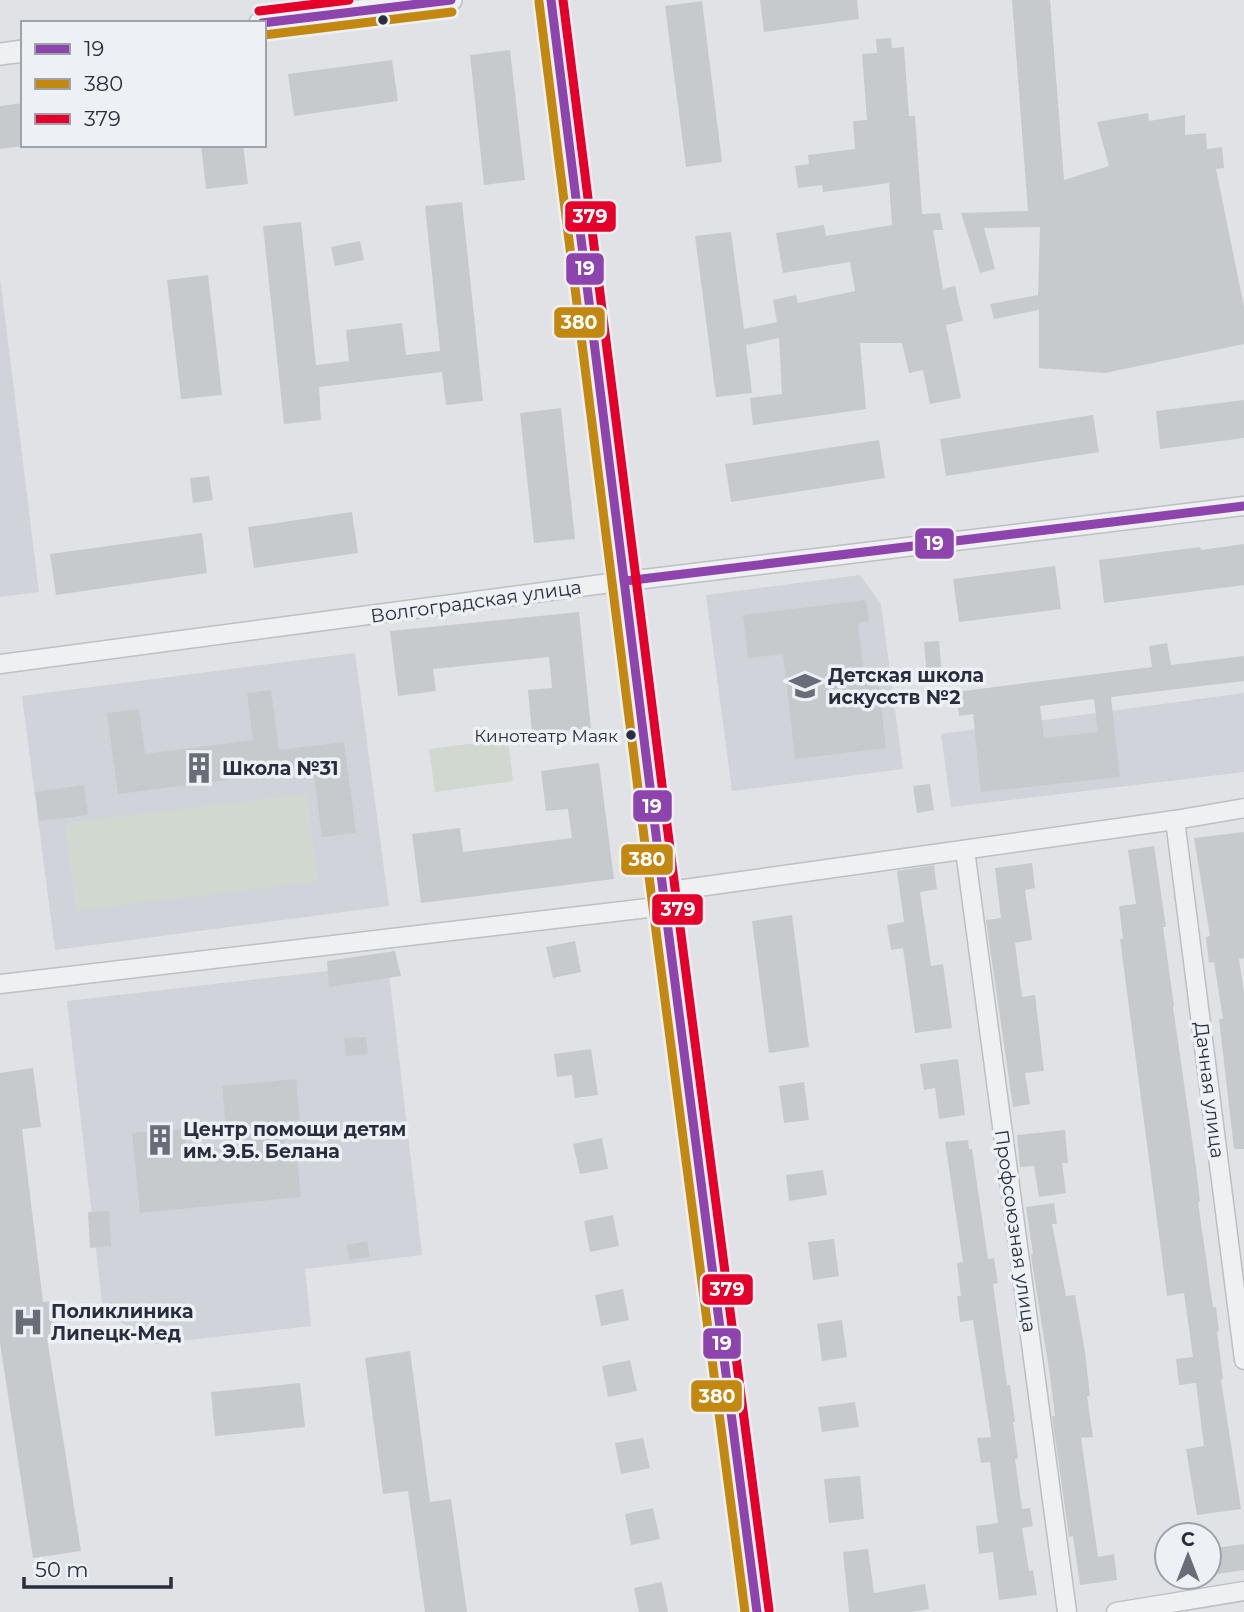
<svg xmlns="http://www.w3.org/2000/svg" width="1244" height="1612" font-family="Montserrat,sans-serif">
  <rect width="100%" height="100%" fill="#e0e2e5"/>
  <!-- built -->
  <g fill="#d0d3d9">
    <path d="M0,277l39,315 -39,5z"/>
    <path d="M860,575l21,29 22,165 -171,22 -26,-196z"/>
    <path d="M355,653l34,253 -334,44 -33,-254z"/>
    <path d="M1244,693v79l-293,35 -10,-73z"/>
    <path d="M388,964l34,291 -117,14 6,57 -157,18 -51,-34 -36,-309z"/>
  </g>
  <!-- green -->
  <g fill="#d0d8d0">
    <path d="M508,739l5,42 -78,11 -6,-43z"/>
    <path d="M307,794l11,87 -242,30 -11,-88z"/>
  </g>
  <!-- building -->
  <g fill="#c7cacd" fill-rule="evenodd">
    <path d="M760,0h97l2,19 -95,13z"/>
    <path d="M1012,0h38l14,180 45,-14 -12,-44 51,-9 1,8 36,-6v20l21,-2 1,16 15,-2 2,21 -8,1 28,138v37l-139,29 -66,-5v-58l-45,9 -4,-15 48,-9 2,-68 -56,1 11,41 -15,4 -19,-60 67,-2z"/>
    <path d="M702,1l20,161 -36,5 -21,-161z"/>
    <path d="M891,38l1,10 12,-1 5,69h6l7,98 18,-1 3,17h-10l10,59 12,-3 8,35 -17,4 15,73 -31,6 -7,-34 -14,3 -7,-30h-42l6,66 -113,16 -3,-27 32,-4 -3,-56 -33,7 6,48 -36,4 -21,-161 36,-4 13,97 33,-7 -4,-22 23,-5 2,8 57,-12 -5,-29 -67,11 -7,-40 48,-8 2,11 66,-11 -3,-42 -66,9 -1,-7 -24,3 -3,-22 14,-2 -1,-9 47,-6 -2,-28 14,-1 -5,-66 15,-1 -1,-14z"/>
    <path d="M510,50l15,130 -41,5 -14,-130z"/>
    <path d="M392,60l6,41 -104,15 -6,-42z"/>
    <path d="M23,103v43l-23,3v-43z"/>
    <path d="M201,145h42l5,39 -42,5z"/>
    <path d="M462,202l21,199 -37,4 -4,-33 -123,15 2,33 -37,4 -21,-198 38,-4 15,143 33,-4 -3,-31 56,-7 4,32 34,-4 -15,-145z"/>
    <path d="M360,241l4,19 -29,6 -4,-19z"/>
    <path d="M208,275l14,120 -41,4 -14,-119z"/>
    <path d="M1244,400v38l-84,11 -4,-38z"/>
    <path d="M561,408l14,131 -41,4 -14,-130z"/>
    <path d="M1093,415l6,37 -153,24 -6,-37z"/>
    <path d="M879,440l6,38 -154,24 -6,-38z"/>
    <path d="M209,476l4,24 -20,3 -3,-25z"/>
    <path d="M352,512l6,41 -104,15 -6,-41z"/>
    <path d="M202,533l5,40 -151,22 -6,-41z"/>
    <path d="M1244,544v41l-140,18 -5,-43 101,-13 1,3z"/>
    <path d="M1055,566l6,43 -102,13 -6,-43z"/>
    <path d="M866,600l3,21 -11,2 6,49 13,-1 9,77 -91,11 -12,-105 -35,4 -5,-43z"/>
    <path d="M579,612l12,116 -59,6 -4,-44 24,-2 -3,-31 -116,12 3,22 -38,5 -8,-65z"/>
    <path d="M939,641l3,34 -15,2 -3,-35z"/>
    <path d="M1167,643l4,22 73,-9v25l-133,16 9,80 -139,15 -8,-78 -14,2 -3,-24 196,-25 -3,-21zM1094,699l4,33 -54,6 -4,-32z"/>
    <path d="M271,690l8,60 65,-8 12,91 -34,4 -9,-68 -195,25 -11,-81 32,-4 6,45 108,-14 -6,-47z"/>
    <path d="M599,763l15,116 -193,24 -9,-69 48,-6 3,24 109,-14 -4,-29 -22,2 -5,-40z"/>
    <path d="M930,784l4,26 -17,3 -4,-27z"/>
    <path d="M84,785l4,30 -49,6 -4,-29z"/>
    <path d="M1244,832v126l-5,1 5,33v157h-10l-15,-130h4l-9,-57 -5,1 -3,-26 4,-1 -16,-98z"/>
    <path d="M1154,846l12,81h-3l11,79 -1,1 23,160 4,34 -2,1 15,105h3l3,24 -2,1 6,47 -2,1 20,129 -44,6 -11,-66 18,-3 -8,-63 -17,2 -3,-26 17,-2 -9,-64 -17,3 -47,-357h3l-4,-33 17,-2 -8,-54z"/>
    <path d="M1032,863l3,25 -10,2 7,50 -17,3 7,54 13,-2 9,76 -19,2 5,31 -17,3 -27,-187 15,-2 -6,-50z"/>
    <path d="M934,865l3,24 -17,3 11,74 12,-2 9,64 -37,5 -12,-85 -12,2 -4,-25 17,-3 -7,-51z"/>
    <path d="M792,915l17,132 -40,6 -17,-132z"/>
    <path d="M575,941l6,31 -28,6 -7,-31z"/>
    <path d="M395,951l6,25 -72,11 -2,-26z"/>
    <path d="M366,1037l2,17 -22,2 -2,-18z"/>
    <path d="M591,1049l7,46 -23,3 -3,-23 -15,2 -3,-23z"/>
    <path d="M958,1059l7,56 -26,4 -4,-31 -11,2 -4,-26z"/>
    <path d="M33,1068l8,59 -19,2 21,173 10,-1 6,35 -12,2 34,213 -48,7 -33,-215v-270z"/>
    <path d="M296,1079l4,41 -17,2 3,36 11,-1 4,40 -161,16 -8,-80 53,-5 2,24 41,-4 -6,-62z"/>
    <path d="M804,1082l5,38 -25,3 -5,-37z"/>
    <path d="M1065,1130l3,33h-6l4,30 -27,4 -5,-31 -14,1 -3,-32z"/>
    <path d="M602,1138l6,31 -28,5 -7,-30z"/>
    <path d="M968,1140l1,9h3l16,110 6,-1 4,25 -5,1 14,101h3l5,37h-2l5,36 -3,1 7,50 8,-1 3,18 -11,2 7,43 4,-1 4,25 -38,5 -6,-48 -14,2 -3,-28 22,-3 -8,-61 -9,1 -4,-25 14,-1 -18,-117 -13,2 -3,-26h4l-4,-33 6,-1 -18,-120z"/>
    <path d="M823,1170l4,25 -38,6 -3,-26z"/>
    <path d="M1054,1203l3,21h-5l14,72 9,-1 10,57 5,44h-3l6,41 -12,1 17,119 16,-3 3,26 -37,5 -7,-49 -4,1 -6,-43 -11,-78h3l-5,-40 -17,-107 -2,-15h2l-7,-47z"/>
    <path d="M109,1211l2,35 -21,2 -2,-36z"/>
    <path d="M613,1215l6,31 -29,6 -6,-31z"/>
    <path d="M834,1239l5,37 -26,4 -5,-38z"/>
    <path d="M367,1241l3,16 -21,3 -2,-15z"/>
    <path d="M623,1289l6,31 -28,6 -6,-31z"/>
    <path d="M842,1320l5,37 -25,4 -5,-37z"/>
    <path d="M410,1351l20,151 21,-3 16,113h-42l-17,-121 -25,3 -18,-136z"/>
    <path d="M630,1360l7,31 -29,6 -6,-31z"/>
    <path d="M300,1383l5,44 -90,9 -4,-44z"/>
    <path d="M855,1402l4,25 -37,5 -4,-25z"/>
    <path d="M643,1438l7,30 -29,6 -6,-31z"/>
    <path d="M860,1476l4,43 -35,4 -5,-44z"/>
    <path d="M653,1508l7,31 -29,6 -6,-31z"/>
    <path d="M1244,1544v26l-34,5 -1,-26z"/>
    <path d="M868,1549l6,44 51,-9 4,25 -18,3h-62l-6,-60z"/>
    <path d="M662,1582l6,30h-29l-5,-24z"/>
  </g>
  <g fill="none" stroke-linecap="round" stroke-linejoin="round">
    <defs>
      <g id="minor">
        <path d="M0,664l595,-79 649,-79"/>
        <path d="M1175,820l69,540"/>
        <path d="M965,850l102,762"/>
        <path d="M663,892l512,-72 69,-12"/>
        <path d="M0,984l665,-78"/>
        <path d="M1116,1612l128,-21"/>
      </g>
      <g id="tertiary">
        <path d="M551,0l114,906 92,706"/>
        <path d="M260,23l191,-23"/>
        <path d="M0,54l23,-3"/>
      </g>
    </defs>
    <!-- minor casing -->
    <use href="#minor" stroke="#bdbfc2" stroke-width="21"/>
    <!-- tertiary casing -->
    <use href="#tertiary" stroke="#bdbfc2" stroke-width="24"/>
    <!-- minor -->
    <use href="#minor" stroke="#eff0f1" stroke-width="18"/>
    <!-- tertiary -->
    <use href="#tertiary" stroke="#eff0f1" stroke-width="21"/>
    <defs>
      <g id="bus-1">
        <path d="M551,0l114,906 92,706"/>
        <path d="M262,23l189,-23"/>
        <path d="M625,581l619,-75"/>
      </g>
      <g id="bus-2">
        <path d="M539,2l114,906 92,704"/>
        <path d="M264,35l188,-23"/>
      </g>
      <g id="bus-3">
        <path d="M563,0l114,904 92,706"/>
        <path d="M259,11l90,-11"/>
      </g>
    </defs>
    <!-- bus-1 casing -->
    <use href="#bus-1" stroke="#edf0f5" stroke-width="14"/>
    <!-- bus-2 casing -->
    <use href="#bus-2" stroke="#edf0f5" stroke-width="14"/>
    <!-- bus-3 casing -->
    <use href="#bus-3" stroke="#edf0f5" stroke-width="14"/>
    <!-- bus-1 -->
    <use href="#bus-1" stroke="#8e44ad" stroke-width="9"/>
    <!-- bus-2 -->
    <use href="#bus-2" stroke="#c3880f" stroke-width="9"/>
    <!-- bus-3 -->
    <use href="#bus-3" stroke="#e4002b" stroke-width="9"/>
  </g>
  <!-- icons -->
  <defs>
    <symbol id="school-bare" viewBox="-9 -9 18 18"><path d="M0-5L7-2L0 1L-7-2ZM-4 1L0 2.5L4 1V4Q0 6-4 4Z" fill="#686d78" stroke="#edf0f5" stroke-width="2.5" paint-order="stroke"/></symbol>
    <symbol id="building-bare" viewBox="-9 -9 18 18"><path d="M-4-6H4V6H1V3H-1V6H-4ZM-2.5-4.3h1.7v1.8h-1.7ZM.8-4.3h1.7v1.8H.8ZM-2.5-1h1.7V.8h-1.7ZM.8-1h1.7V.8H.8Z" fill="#686d78" stroke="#edf0f5" stroke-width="2.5" paint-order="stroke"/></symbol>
    <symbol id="hospital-bare" viewBox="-9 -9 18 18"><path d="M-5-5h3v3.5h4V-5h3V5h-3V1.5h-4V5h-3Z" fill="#686d78" stroke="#edf0f5" stroke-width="2.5" paint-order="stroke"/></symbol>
  </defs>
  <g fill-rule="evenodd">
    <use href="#school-bare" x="783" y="664" width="44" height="44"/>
    <use href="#building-bare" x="177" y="746" width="44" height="44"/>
    <use href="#building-bare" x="138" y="1118" width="44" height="44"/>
    <use href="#hospital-bare" x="6" y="1300" width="44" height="44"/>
  </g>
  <!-- markers -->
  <g fill="#282e3d" stroke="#edf0f5" stroke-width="2.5">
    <circle cx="383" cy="20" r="6"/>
    <circle cx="631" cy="735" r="6"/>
  </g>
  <g text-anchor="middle" stroke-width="7" stroke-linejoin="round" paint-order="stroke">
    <!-- bus labels -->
    <g font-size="17" fill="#282e3d" stroke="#edf0f5" text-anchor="end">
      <text x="618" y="742">Кинотеатр Маяк</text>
    </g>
    <!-- street labels -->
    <g font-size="19" fill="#282e3d" stroke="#edf0f5">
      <text transform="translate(476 601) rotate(-8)" y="7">Волгоградская улица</text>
      <text transform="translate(1210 1090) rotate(83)" y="7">Дачная улица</text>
      <text transform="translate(1016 1231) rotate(82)" y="7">Профсоюзная улица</text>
    </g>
    <!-- poi labels -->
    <g font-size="19" font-weight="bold" fill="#282e3d" stroke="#edf0f5" text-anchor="start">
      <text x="828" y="682">Детская школа<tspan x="828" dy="22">искусств №2</tspan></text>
      <text x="222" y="775">Школа №31</text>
      <text x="183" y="1136">Центр помощи детям<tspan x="183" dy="22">им. Э.Б. Белана</tspan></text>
      <text x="51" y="1318">Поликлиника<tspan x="51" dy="22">Липецк-Мед</tspan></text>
    </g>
  </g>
  <g stroke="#edf0f5" stroke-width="2.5">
    <rect x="564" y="200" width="53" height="33" rx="7" fill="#e4002b"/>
    <rect x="565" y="252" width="40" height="34" rx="7" fill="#8e44ad"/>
    <rect x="553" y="306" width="53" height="33" rx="7" fill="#c3880f"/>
    <rect x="914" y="527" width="41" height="33" rx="7" fill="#8e44ad"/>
    <rect x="632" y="789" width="41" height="34" rx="7" fill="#8e44ad"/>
    <rect x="620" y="843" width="54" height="33" rx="7" fill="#c3880f"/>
    <rect x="651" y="893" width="53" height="33" rx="7" fill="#e4002b"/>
    <rect x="701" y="1273" width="53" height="33" rx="7" fill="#e4002b"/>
    <rect x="702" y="1327" width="40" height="33" rx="7" fill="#8e44ad"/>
    <rect x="690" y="1379" width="53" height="34" rx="7" fill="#c3880f"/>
  </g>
  <g font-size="19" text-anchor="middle" font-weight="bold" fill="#fff">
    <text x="590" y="223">379</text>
    <text x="585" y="275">19</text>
    <text x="579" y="329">380</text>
    <text x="934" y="550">19</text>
    <text x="652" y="813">19</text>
    <text x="647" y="866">380</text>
    <text x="678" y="916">379</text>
    <text x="727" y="1296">379</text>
    <text x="722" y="1350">19</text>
    <text x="717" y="1403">380</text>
  </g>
  <!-- legend -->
  <rect x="21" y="21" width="245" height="126" fill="#edf0f5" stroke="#9ea2ab" stroke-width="2"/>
  <rect x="35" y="44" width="35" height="10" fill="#8e44ad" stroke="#9ea2ab" stroke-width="2"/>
  <text x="84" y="56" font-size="21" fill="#282e3d">19</text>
  <rect x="35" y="79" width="35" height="10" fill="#c3880f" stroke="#9ea2ab" stroke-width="2"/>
  <text x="84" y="91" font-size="21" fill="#282e3d">380</text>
  <rect x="35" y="114" width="35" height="10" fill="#e4002b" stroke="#9ea2ab" stroke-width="2"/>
  <text x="84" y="126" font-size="21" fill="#282e3d">379</text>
  <!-- north arrow -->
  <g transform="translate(1188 1556)"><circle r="33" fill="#edf0f5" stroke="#9ea2ab" stroke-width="2"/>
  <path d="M0-5L12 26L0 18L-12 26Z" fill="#686d78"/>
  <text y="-10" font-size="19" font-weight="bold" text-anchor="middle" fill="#282e3d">С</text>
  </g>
  <!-- scale -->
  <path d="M24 1577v10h147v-10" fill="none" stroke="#282e3d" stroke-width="3.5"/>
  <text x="35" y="1577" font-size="21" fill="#282e3d" stroke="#edf0f5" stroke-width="5" paint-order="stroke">50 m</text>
</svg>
